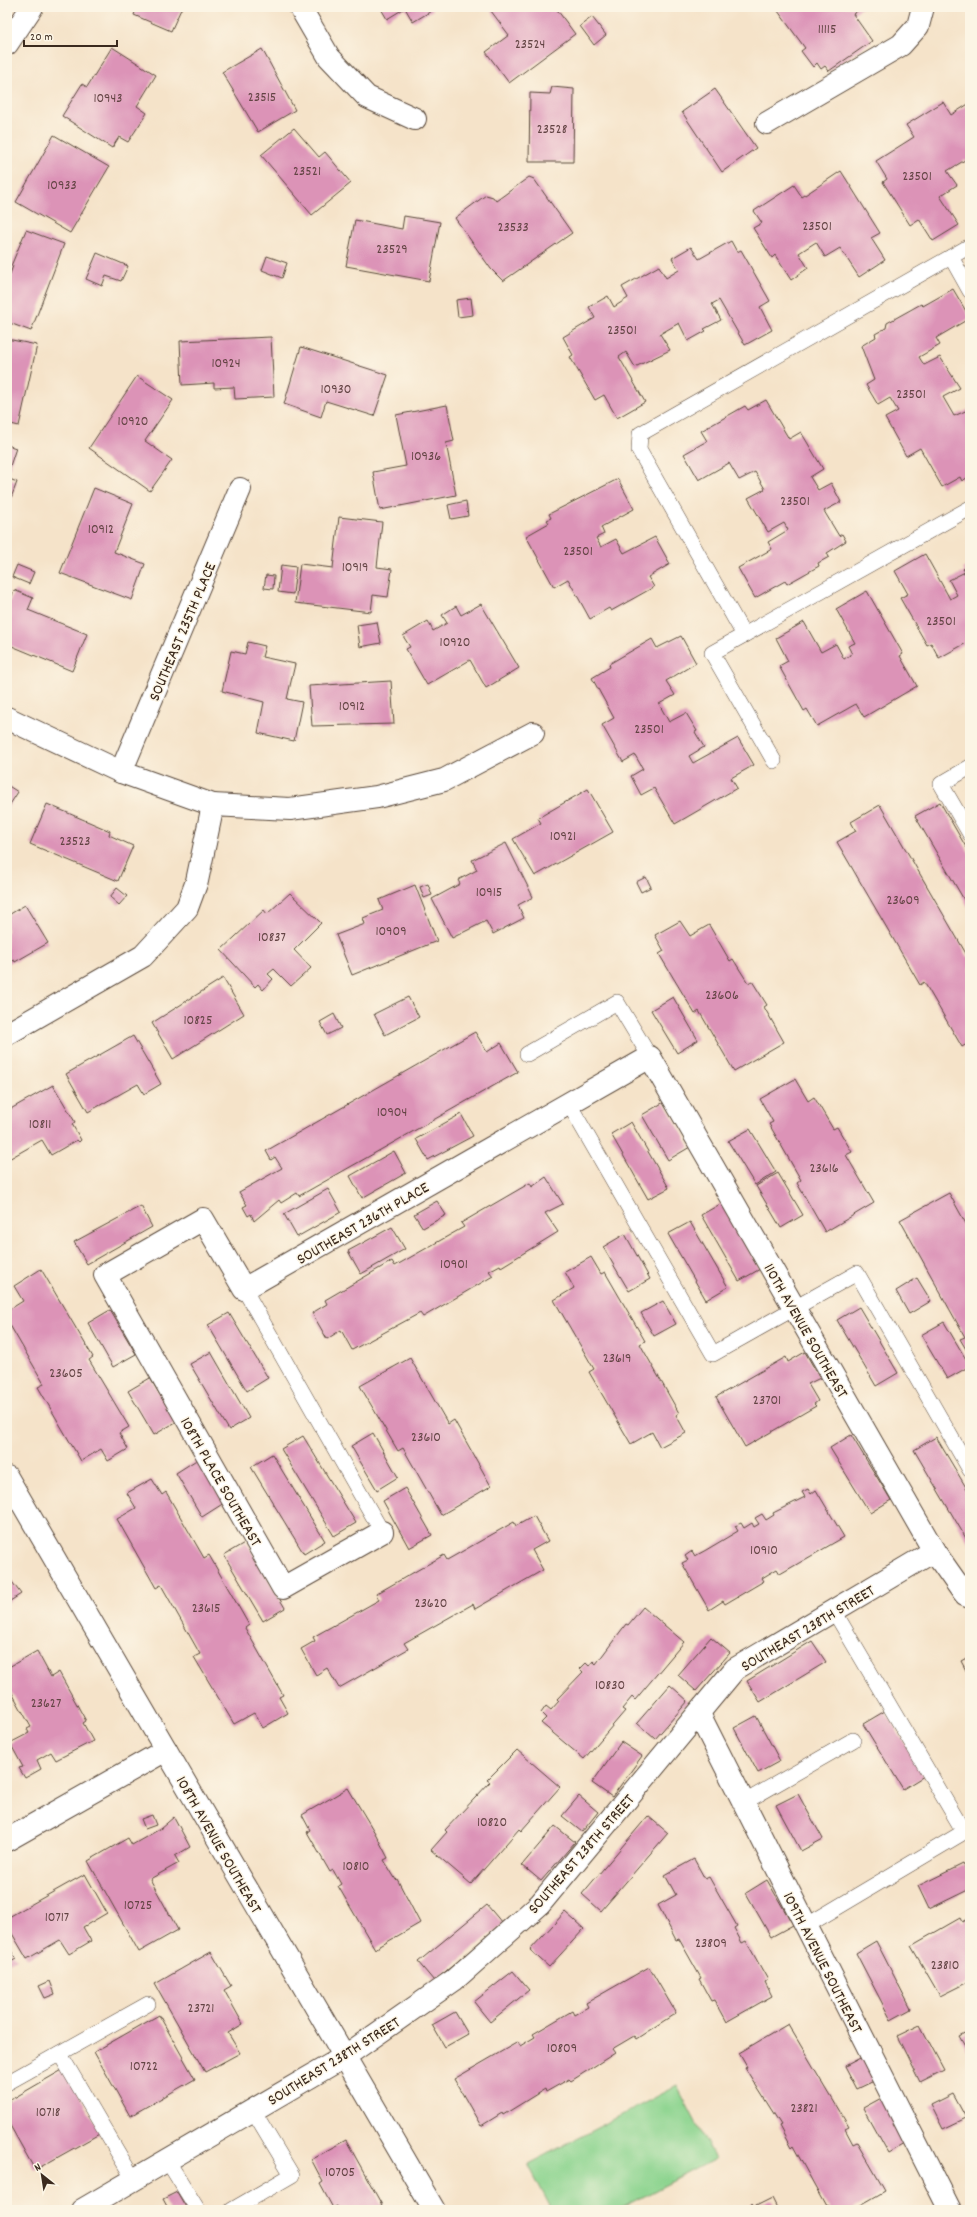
<svg xmlns="http://www.w3.org/2000/svg" width="977" height="2217" font-family="Dekko,sans-serif">
  <rect width="100%" height="100%" fill="#fcf5e5"/>
  <filter id="ink" filterUnits="userSpaceOnUse"><feTurbulence type="fractalNoise" baseFrequency=".025" numOctaves="2"/><feDisplacementMap in="SourceGraphic" scale="8" xChannelSelector="R" yChannelSelector="G"/><feConvolveMatrix kernelMatrix="1 2 1 2 8 2 1 2 1" color-interpolation-filters="sRGB"/></filter>
  <filter id="wash" filterUnits="userSpaceOnUse"><feTurbulence type="fractalNoise" baseFrequency=".012" numOctaves="4" result="noise"/><feDisplacementMap in="SourceGraphic" scale="16" xChannelSelector="R" yChannelSelector="G"/><feGaussianBlur stdDeviation="0.9" result="paint"/><feColorMatrix in="noise" values="0 0 0 0 0 0 0 0 0 0 0 0 0 0 0 0 0 1.4 0 .05"/><feComposite in="paint" operator="in"/></filter>
  <g filter="url(#wash)">
    <rect width="100%" height="100%" fill="#f5e3c9"/>
    <!-- green -->
    <path fill="#8cd48f" stroke="#647f56" d="M677,2086l38,73 -97,51h-66l-24,-46z"/>
    <g id="blocks">
      <!-- building -->
      <g fill="#dc93b7">
        <path d="M137,7h45l-11,24 -37,-16z"/>
        <path d="M380,7h51l2,3 -20,12 -8,-14 -18,11z"/>
        <path d="M488,7h67l20,27 -66,49 -23,-31 23,-17z"/>
        <path d="M775,7h88l-10,7 19,27 -43,30 -4,-5 -4,3 -4,-6 -4,4 -12,-16 4,-3z"/>
        <path d="M592,17l14,18 -12,10 -14,-19z"/>
        <path d="M112,47l44,28 -19,31 10,7 -19,29 -9,-5 -7,11 -50,-32 20,-32 5,3z"/>
        <path d="M262,49l33,61 -37,22 -36,-60z"/>
        <path d="M552,87l22,2 -1,73h-44l1,-69 20,1z"/>
        <path d="M715,89l41,59 -34,24 -40,-60z"/>
        <path d="M943,102l8,13 19,-12v64l-5,-7 -18,11 10,14 -17,11 19,29 -26,16 -14,-22 -9,6 -27,-43 4,-3 -11,-18 38,-24 -8,-12z"/>
        <path d="M294,128l25,29 6,-5 26,31 -39,32 -51,-60z"/>
        <path d="M54,135l55,32 -39,66 -54,-31z"/>
        <path d="M841,171l39,62 -9,5 14,22 -26,17 -19,-29 -15,9 -9,-15 -17,11 9,15 -17,12 -16,-25 -3,3 -19,-30 9,-5 -8,-12 40,-26 8,12z"/>
        <path d="M529,177l5,2 38,54 -69,48 -12,-12 -36,-51 31,-23 7,2 3,4z"/>
        <path d="M404,216l36,6 -11,59 -83,-15 9,-46 47,9z"/>
        <path d="M26,230l38,14 -33,87 -24,-9v-40l6,-16h-2z"/>
        <path d="M731,241l6,11 4,-2 29,51 -10,6 12,23 -27,15 -26,-45 -7,4 9,16 -17,9 2,2 -18,10 -9,-18 -19,11 10,16 -35,17 -9,-15 -7,5 26,45 -28,16 -13,-23 -9,5 -25,-43 3,-2 -10,-18 32,-19 -6,-11 19,-11 6,11 14,-9 -6,-11 37,-21 7,12 13,-8 -7,-12 19,-11 8,12z"/>
        <path d="M97,253l31,13 -7,15 -15,-5 -4,10 -16,-7z"/>
        <path d="M267,256l20,7 -5,15 -20,-8z"/>
        <path d="M953,289l17,29 -34,20 4,7 -21,12 5,8 16,-8 20,31 -17,9 11,19 16,-7v67l-8,5 -2,-4 -18,10 -22,-39 -14,8 -21,-38 13,-7 -8,-13 -12,7 -12,-20 8,-5 -13,-34 15,-9 -1,-3 11,-6 1,-5 34,-19 2,2z"/>
        <path d="M471,298l2,17 -15,2 -2,-17z"/>
        <path d="M271,337l3,60 -39,2 -1,-12 -20,1v-5l-32,2 -2,-44z"/>
        <path d="M7,339l30,6 -18,81 -12,-3z"/>
        <path d="M301,347l87,28 -14,41 -48,-15 -5,16 -37,-13z"/>
        <path d="M137,376l36,24 -28,41 27,19 -22,31 -61,-43z"/>
        <path d="M766,400l23,39 12,-7 22,37 -13,8 8,13 13,-7 10,19 -17,9 15,25 3,-2 4,7 -19,12 2,4 -11,6 1,3 -32,18 -2,-3 -30,17 -17,-30 34,-19 -4,-7 20,-12 -4,-7 -16,9 -20,-34 17,-9 -10,-17 -16,8 -10,-17 -30,17 -15,-26 23,-13 -6,-10 44,-25 3,4z"/>
        <path d="M447,405l7,36 -8,2 10,52 -76,15 -7,-38 33,-6 -10,-51z"/>
        <path d="M7,445l9,3 -9,27z"/>
        <path d="M7,478l10,4 -9,24h-1z"/>
        <path d="M618,479l16,30 -33,18 3,7 -8,4 5,9 15,-8 8,14 31,-16 15,27 -22,13 6,10 -43,24 -2,-3 -19,11 -22,-40 -14,8 -28,-51 23,-13 -2,-3 4,-2 -2,-4z"/>
        <path d="M94,488l39,16 -19,48 31,12 -13,36 -72,-27z"/>
        <path d="M466,501l2,15 -17,3 -3,-14z"/>
        <path d="M339,517l43,5 -5,45 15,2 -4,28 -15,-2 -2,17 -76,-9 5,-39 33,4z"/>
        <path d="M925,554l25,45 7,-4 -8,-15 16,-8 -2,-3 7,-4v76l-31,17 -8,-15 -4,2 -27,-47 8,-4 -13,-23z"/>
        <path d="M17,565l17,7 -5,12 -17,-7z"/>
        <path d="M281,565l15,2 -3,27 -15,-2z"/>
        <path d="M266,575l8,1 -1,13 -9,-1z"/>
        <path d="M14,590l19,8 -5,12 59,24 -15,37 -65,-27v-41h2z"/>
        <path d="M867,591l36,63 -3,2 17,30 -53,31 -8,-13 -39,22 -10,-17 -3,2 -25,-45 9,-5 -12,-23 28,-16 17,30 15,-8 8,15 8,-5 -4,-8 7,-3 -19,-34z"/>
        <path d="M481,604l38,64 -33,20 -16,-28 -43,25 -21,-36 4,-2 -7,-11 25,-15 5,10 14,-8 -5,-8 14,-9 5,9z"/>
        <path d="M377,622l4,21 -21,4 -3,-22z"/>
        <path d="M681,636l15,27 -30,18 9,14 -16,9 10,18 17,-9 11,18 -2,1 9,15 -15,9 4,7 45,-25 16,27 -23,13 6,10 -62,36 -21,-36 -13,7 -10,-19 12,-7 -8,-14 -12,7 -21,-37 12,-7 -22,-40 18,-11 -1,-3 43,-25 5,9z"/>
        <path d="M248,642l17,4 -3,11 33,7 -8,35 15,3 -8,39 -36,-8 6,-31 -42,-11 9,-40 14,3z"/>
        <path d="M391,681l3,43 -82,2 -3,-40z"/>
        <path d="M7,785l11,7 -11,17z"/>
        <path d="M588,789l25,43 -78,44 -22,-37 28,-16 -3,-5z"/>
        <path d="M940,802l30,52v56l-55,-94z"/>
        <path d="M47,804l63,27 -1,4 24,11 -15,35 -88,-37z"/>
        <path d="M880,805l88,152 2,-1v86l-8,5 -38,-65 -4,3 -83,-143 19,-11 -5,-9z"/>
        <path d="M506,843l27,54 -15,8 6,13 -31,16 -7,-13 -34,17 -20,-39 28,-15 -2,-4 19,-10 -5,-10z"/>
        <path d="M646,877l5,10 -10,5 -5,-10z"/>
        <path d="M428,884l4,11 -8,3 -4,-11z"/>
        <path d="M415,885l22,56 -85,34 -16,-40 29,-11 -2,-6 20,-8 -4,-10z"/>
        <path d="M117,888l10,8 -8,9 -9,-8z"/>
        <path d="M290,893l31,30 -27,27 17,18 -20,18 -17,-17 -6,5 5,5 -10,11 -5,-6 -3,3 -34,-37 43,-40 3,4z"/>
        <path d="M25,905l23,38 -33,19 -1,-2 -7,4v-48z"/>
        <path d="M680,921l10,15 19,-11 21,36 3,-2 15,24 4,-2 15,24 -3,2 20,35 -50,29 -35,-60 -4,3 -36,-60 5,-3 -9,-16z"/>
        <path d="M223,978l21,36 -71,45 -21,-36z"/>
        <path d="M408,997l11,20 -34,18 -11,-21z"/>
        <path d="M673,997l25,43 -21,13 -26,-43z"/>
        <path d="M334,1014l7,14 -14,7 -7,-13z"/>
        <path d="M475,1032l12,20 14,-9 17,29 -219,124 -2,-3 -16,10 -2,-3 -25,21 -3,-7 -3,2 -5,-9 4,-2 -8,-13 43,-24 -7,-11 -4,3 -5,-9z"/>
        <path d="M133,1036l28,48 -17,10 -6,-10 -50,28 -22,-38z"/>
        <path d="M795,1079l13,22 6,-4 19,32 4,-2 15,25 -6,3 28,48 -49,29 -28,-49 4,-3 -32,-56 4,-2 -13,-23z"/>
        <path d="M53,1085l22,37 -3,2 9,16 -2,2 -2,-2 -26,15 -9,-15 -35,20v-49z"/>
        <path d="M664,1102l26,45 -22,13 -26,-45z"/>
        <path d="M461,1114l12,22 -45,24 -12,-21z"/>
        <path d="M631,1122l38,66 -21,11 -37,-65z"/>
        <path d="M750,1129l26,43 -21,13 -27,-44z"/>
        <path d="M394,1151l12,22 -44,25 -12,-22z"/>
        <path d="M778,1173l25,42 -22,13 -25,-42z"/>
        <path d="M546,1177l17,27 -18,9 13,19 -57,35 -1,-2 -11,6 4,5 -70,41 -3,-4 -68,37 -11,-20 -14,9 -15,-26 15,-9 -2,-4 67,-39 3,5 69,-39 -3,-4 69,-40 2,4z"/>
        <path d="M328,1189l13,23 -44,25 -13,-23z"/>
        <path d="M949,1193l21,38v125l-10,-17 5,-2 -65,-117z"/>
        <path d="M437,1201l9,14 -23,13 -9,-14z"/>
        <path d="M722,1203l38,66 -21,12 -38,-66z"/>
        <path d="M141,1206l11,21 -65,37 -13,-22z"/>
        <path d="M690,1222l38,65 -22,13 -38,-66z"/>
        <path d="M392,1227l13,22 -44,25 -13,-23z"/>
        <path d="M625,1234l25,45 -21,12 -26,-44z"/>
        <path d="M591,1257l10,17 4,-2 40,69 -5,3 39,69 -3,2 10,18 -26,14 -8,-15 -21,12 -42,-72 5,-3 -40,-69 20,-12 -9,-16z"/>
        <path d="M41,1269l52,88 -4,3 40,67 -10,6 9,16 -20,12 -7,-12 -20,12 -43,-74 6,-3 -37,-64v-9l16,-10 -9,-15z"/>
        <path d="M917,1278l14,23 -22,13 -13,-23z"/>
        <path d="M663,1301l13,23 -22,12 -13,-23z"/>
        <path d="M859,1307l39,66 -22,13 -39,-66z"/>
        <path d="M110,1310l26,44 -23,13 -25,-44z"/>
        <path d="M229,1313l39,65 -21,13 -39,-66z"/>
        <path d="M944,1322l26,44 -23,13 -26,-44z"/>
        <path d="M211,1352l38,66 -20,12 -39,-66z"/>
        <path d="M805,1352l15,26 -12,6 10,17 -4,3 2,2 -71,41 -29,-50 70,-40 2,5z"/>
        <path d="M410,1358l38,66 6,-4 37,66 -50,29 -38,-67 -5,3 -38,-65z"/>
        <path d="M150,1378l26,44 -22,13 -26,-44z"/>
        <path d="M373,1433l25,44 -21,13 -26,-44z"/>
        <path d="M851,1435l40,65 -21,13 -40,-65z"/>
        <path d="M303,1436l53,87 -22,13 -53,-87z"/>
        <path d="M936,1437l34,57v51l-56,-95z"/>
        <path d="M272,1454l53,87 -21,13 -53,-87z"/>
        <path d="M198,1459l26,44 -22,14 -26,-44z"/>
        <path d="M152,1479l10,16 4,-3 38,66 5,-3 40,70 -4,3 38,67 -4,2 9,16 -25,15 -9,-15 -20,11 -40,-67 6,-3 -39,-69 -5,3 -39,-69 19,-11 -9,-15z"/>
        <path d="M405,1488l27,47 -23,13 -26,-47z"/>
        <path d="M808,1489l3,5 5,-4 28,47 -64,37 -3,-5 -15,9 2,3 -39,23 -2,-3 -14,9 -27,-47 6,-3 -3,-4 7,-5 3,5 11,-6 32,-19 -3,-5 6,-3 3,5 8,-5 2,4 5,-3 -4,-6 7,-4 4,6 8,-5 -1,-2 32,-16 -3,-5z"/>
        <path d="M534,1516l14,25 -16,9 11,20 -68,39 -2,-5 -69,39 4,6 -69,39 -12,-20 -11,7 -15,-26 14,-8 -2,-4 66,-37 -3,-6 68,-39 3,5 67,-38 2,4z"/>
        <path d="M246,1542l39,66 -22,13 -39,-66z"/>
        <path d="M7,1575l14,19 -14,9z"/>
        <path d="M643,1607l41,35 -49,58 -3,-3 -10,12 3,2 -41,48 -43,-36 5,-5 -5,-5 5,-7 5,4 8,-9 -2,-2 26,-27 -3,-3 6,-6 3,3 4,-5 3,3 30,-40 2,1z"/>
        <path d="M711,1637l19,16 -34,38 -18,-16z"/>
        <path d="M812,1641l14,21 -66,40 -13,-21z"/>
        <path d="M37,1651l14,26 8,-5 27,49 -3,2 10,18 -37,19 -5,-8 -14,8 4,9 -16,9 -6,-10 4,-1 -13,-24 19,-10 -2,-4 4,-2 -24,-43v-16z"/>
        <path d="M970,1656v22l-9,-17z"/>
        <path d="M670,1685l18,16 -33,38 -18,-16z"/>
        <path d="M885,1711l39,65 -21,13 -40,-65z"/>
        <path d="M756,1716l24,45 -22,12 -24,-45z"/>
        <path d="M621,1742l21,14 -30,41 -20,-14z"/>
        <path d="M517,1750l43,37 -39,44 -2,-2 -48,55 -40,-34 16,-18 -2,-2 45,-48 -3,-2z"/>
        <path d="M7,1751l5,9 -5,3z"/>
        <path d="M348,1788l27,45 13,25 -4,2 12,20 1,-1 23,44 -45,26 -37,-63 3,-2 -8,-14 -3,2 -23,-40 3,-2 -8,-15z"/>
        <path d="M798,1794l25,45 -22,12 -25,-46z"/>
        <path d="M579,1796l19,16 -16,20 -20,-16z"/>
        <path d="M152,1815l4,10 -11,4 -4,-10z"/>
        <path d="M648,1816l20,17 -67,78 -19,-17z"/>
        <path d="M174,1817l16,30 -15,9 4,7 -29,16 28,51 -39,22 -51,-91 40,-23 4,7 28,-16z"/>
        <path d="M555,1826l20,16 -34,39 -19,-16z"/>
        <path d="M694,1859l11,20 4,-2 28,49 -3,2 8,15 4,-2 22,39 -3,2 7,14 -46,26 -12,-22 -3,1 -12,-22 2,-1 -22,-39 -3,1 -18,-35 18,-10 -11,-20z"/>
        <path d="M963,1864l7,13v12l-41,20 -11,-23z"/>
        <path d="M85,1874l22,39 -24,14 8,14 -22,13 -9,-14 -33,19 -20,-34v-7z"/>
        <path d="M767,1880l26,45 -22,12 -25,-44z"/>
        <path d="M487,1905l16,19 -69,57 -16,-19z"/>
        <path d="M565,1912l19,17 -35,38 -19,-17z"/>
        <path d="M970,1917v64l-30,15 -29,-50 49,-28 2,4z"/>
        <path d="M876,1941l35,68 -20,11 -35,-67z"/>
        <path d="M7,1944l9,15 -9,5z"/>
        <path d="M211,1952l20,34 -7,4 19,34 -15,9 12,20 -35,19 -50,-88z"/>
        <path d="M649,1967l27,46 -40,26 -2,-3 -22,13 3,4 -44,28 -2,-2 -23,13 -1,-3 -42,26 -1,-2 -21,13 -27,-47 64,-37 2,4 15,-9 -2,-3 39,-23 2,4 14,-8 -2,-4z"/>
        <path d="M513,1971l16,19 -39,32 -16,-20z"/>
        <path d="M50,1981l5,13 -10,4 -6,-12z"/>
        <path d="M455,2012l13,22 -23,13 -13,-22z"/>
        <path d="M159,2015l36,64 -65,37 -36,-64z"/>
        <path d="M788,2024l61,103 -4,2 8,15 4,-2 28,49 -33,19h-22l-3,-5 -1,1 -33,-60 -2,2 -12,-22 2,-1 -36,-57 2,-1 -8,-14z"/>
        <path d="M920,2025l24,45 -24,12 -23,-46z"/>
        <path d="M970,2030v25l-11,-19z"/>
        <path d="M864,2056l12,24 -19,9 -12,-23z"/>
        <path d="M64,2069l37,64 -66,37 -28,-50v-18z"/>
        <path d="M953,2094l13,24 -23,11 -12,-24z"/>
        <path d="M885,2096l25,44 -22,13 -25,-45z"/>
        <path d="M346,2140l36,65 -10,5h-33l-2,-4 -4,2 -13,-24 3,-2 -12,-23z"/>
        <path d="M177,2192l10,17 -2,1h-16l-6,-11z"/>
        <path d="M772,2198l6,12h-36l10,-6 2,3z"/>
      </g>
    </g>
  </g>
  <g filter="url(#ink)">
    <use href="#blocks" fill-opacity="0" stroke="#574638" stroke-width="1"/>
    <g fill="none" stroke-linecap="round" stroke-linejoin="round">
      <defs>
        <g id="service">
          <path d="M970,246l-330,188 -1,16 105,185 226,-127"/>
          <path d="M951,257l19,34"/>
          <path d="M744,635l-32,18 62,108"/>
          <path d="M970,767l-29,17 29,50"/>
          <path d="M527,1054l90,-52 33,55"/>
          <path d="M569,1104l144,250 144,-81 113,197"/>
          <path d="M244,1289l138,243"/>
          <path d="M743,1803l110,-63"/>
          <path d="M806,1926l158,-94 -130,-221"/>
          <path d="M60,2054l74,126"/>
          <path d="M7,2083l141,-79"/>
          <path d="M167,2160l31,50"/>
          <path d="M232,2210l60,-35 -39,-65"/>
        </g>
        <g id="minor">
          <path d="M300,7l29,50 38,40 48,22"/>
          <path d="M7,44l25,-37"/>
          <path d="M767,123l134,-78 17,-19 5,-19"/>
          <path d="M7,718l114,54 92,33"/>
          <path d="M121,772l119,-283"/>
          <path d="M7,1034l136,-78 44,-48 10,-27 16,-76 77,4 87,-12 67,-17 89,-47"/>
          <path d="M382,1532l-99,56 -178,-313 98,-56 41,70 406,-232 284,494 31,44 5,2"/>
          <path d="M699,1714l251,496"/>
          <path d="M7,1840l159,-90"/>
          <path d="M82,2210l262,-153 110,-77 86,-76 195,-235 199,-118"/>
        </g>
        <path id="tertiary" d="M7,1477l427,733"/>
      </defs>
      <!-- service casing -->
      <use href="#service" stroke="#574638" stroke-width="16"/>
      <!-- minor casing -->
      <use href="#minor" stroke="#574638" stroke-width="24"/>
      <!-- tertiary casing -->
      <use href="#tertiary" stroke="#574638" stroke-width="24"/>
      <!-- service -->
      <use href="#service" stroke="#fff" stroke-width="15"/>
      <!-- minor -->
      <use href="#minor" stroke="#fff" stroke-width="22"/>
      <!-- tertiary -->
      <use href="#tertiary" stroke="#fff" stroke-width="22"/>
    </g>
  </g>
  <g text-anchor="middle" stroke-width="3" stroke-linejoin="round" paint-order="stroke">
    <!-- number labels -->
    <g font-size="14" fill="#634444">
      <text x="827" y="33">11115</text>
      <text x="530" y="48">23524</text>
      <text x="262" y="101">23515</text>
      <text x="108" y="102">10943</text>
      <text x="552" y="133">23528</text>
      <text x="307" y="175">23521</text>
      <text x="917" y="180">23501</text>
      <text x="62" y="189">10933</text>
      <text x="817" y="230">23501</text>
      <text x="513" y="231">23533</text>
      <text x="392" y="253">23529</text>
      <text x="622" y="334">23501</text>
      <text x="226" y="367">10924</text>
      <text x="336" y="393">10930</text>
      <text x="911" y="398">23501</text>
      <text x="133" y="425">10920</text>
      <text x="426" y="460">10936</text>
      <text x="795" y="505">23501</text>
      <text x="101" y="533">10912</text>
      <text x="578" y="555">23501</text>
      <text x="355" y="571">10919</text>
      <text x="941" y="625">23501</text>
      <text x="455" y="646">10920</text>
      <text x="352" y="710">10912</text>
      <text x="649" y="733">23501</text>
      <text x="563" y="840">10921</text>
      <text x="75" y="845">23523</text>
      <text x="489" y="896">10915</text>
      <text x="903" y="904">23609</text>
      <text x="391" y="935">10909</text>
      <text x="272" y="941">10837</text>
      <text x="722" y="999">23606</text>
      <text x="198" y="1024">10825</text>
      <text x="392" y="1116">10904</text>
      <text x="40" y="1128">10811</text>
      <text x="824" y="1172">23616</text>
      <text x="454" y="1268">10901</text>
      <text x="617" y="1362">23619</text>
      <text x="66" y="1377">23605</text>
      <text x="767" y="1404">23701</text>
      <text x="426" y="1441">23610</text>
      <text x="764" y="1554">10910</text>
      <text x="431" y="1607">23620</text>
      <text x="206" y="1612">23615</text>
      <text x="610" y="1689">10830</text>
      <text x="46" y="1707">23627</text>
      <text x="492" y="1826">10820</text>
      <text x="356" y="1870">10810</text>
      <text x="138" y="1909">10725</text>
      <text x="57" y="1921">10717</text>
      <text x="711" y="1947">23809</text>
      <text x="945" y="1969">23810</text>
      <text x="201" y="2012">23721</text>
      <text x="562" y="2052">10809</text>
      <text x="144" y="2070">10722</text>
      <text x="804" y="2112">23821</text>
      <text x="48" y="2116">10718</text>
      <text x="340" y="2176">10705</text>
    </g>
    <!-- street labels -->
    <g font-size="16" fill="#3b2a1e" stroke="#fcf5e5">
      <text transform="translate(181 631) rotate(-67)" y="6">SOUTHEAST 235TH PLACE</text>
      <text transform="translate(362 1222) rotate(-30)" y="6">SOUTHEAST 236TH PLACE</text>
      <text transform="translate(807 1330) rotate(60)" y="6">110TH AVENUE SOUTHEAST</text>
      <text transform="translate(222 1481) rotate(60)" y="6">108TH PLACE SOUTHEAST</text>
      <text transform="translate(807 1627) rotate(-31)" y="6">SOUTHEAST 238TH STREET</text>
      <text transform="translate(220 1844) rotate(60)" y="6">108TH AVENUE SOUTHEAST</text>
      <text transform="translate(580 1853) rotate(-49)" y="6">SOUTHEAST 238TH STREET</text>
      <text transform="translate(824 1962) rotate(63)" y="6">109TH AVENUE SOUTHEAST</text>
      <text transform="translate(333 2060) rotate(-32)" y="6">SOUTHEAST 238TH STREET</text>
    </g>
  </g>
  <!-- margin -->
  <rect width="977" height="2217" fill="none" stroke="#fcf5e5" stroke-width="24"/>
  <!-- north arrow -->
  <g transform="translate(42 2175) rotate(330)" stroke="#fcf5e5" stroke-width="3" paint-order="stroke">
  <path d="M0-3L7 15L0 10L-7 15Z" fill="#3b2a1e"/>
  <text y="-6" font-size="11" font-weight="bold" text-anchor="middle" fill="#3b2a1e">N</text>
  </g>
  <!-- scale -->
  <path d="M24 40v6h93v-6" fill="none" stroke="#3b2a1e" stroke-width="2"/>
  <text x="30" y="40" font-size="12" fill="#3b2a1e" stroke="#fcf5e5" stroke-width="3" paint-order="stroke">20 m</text>
</svg>
